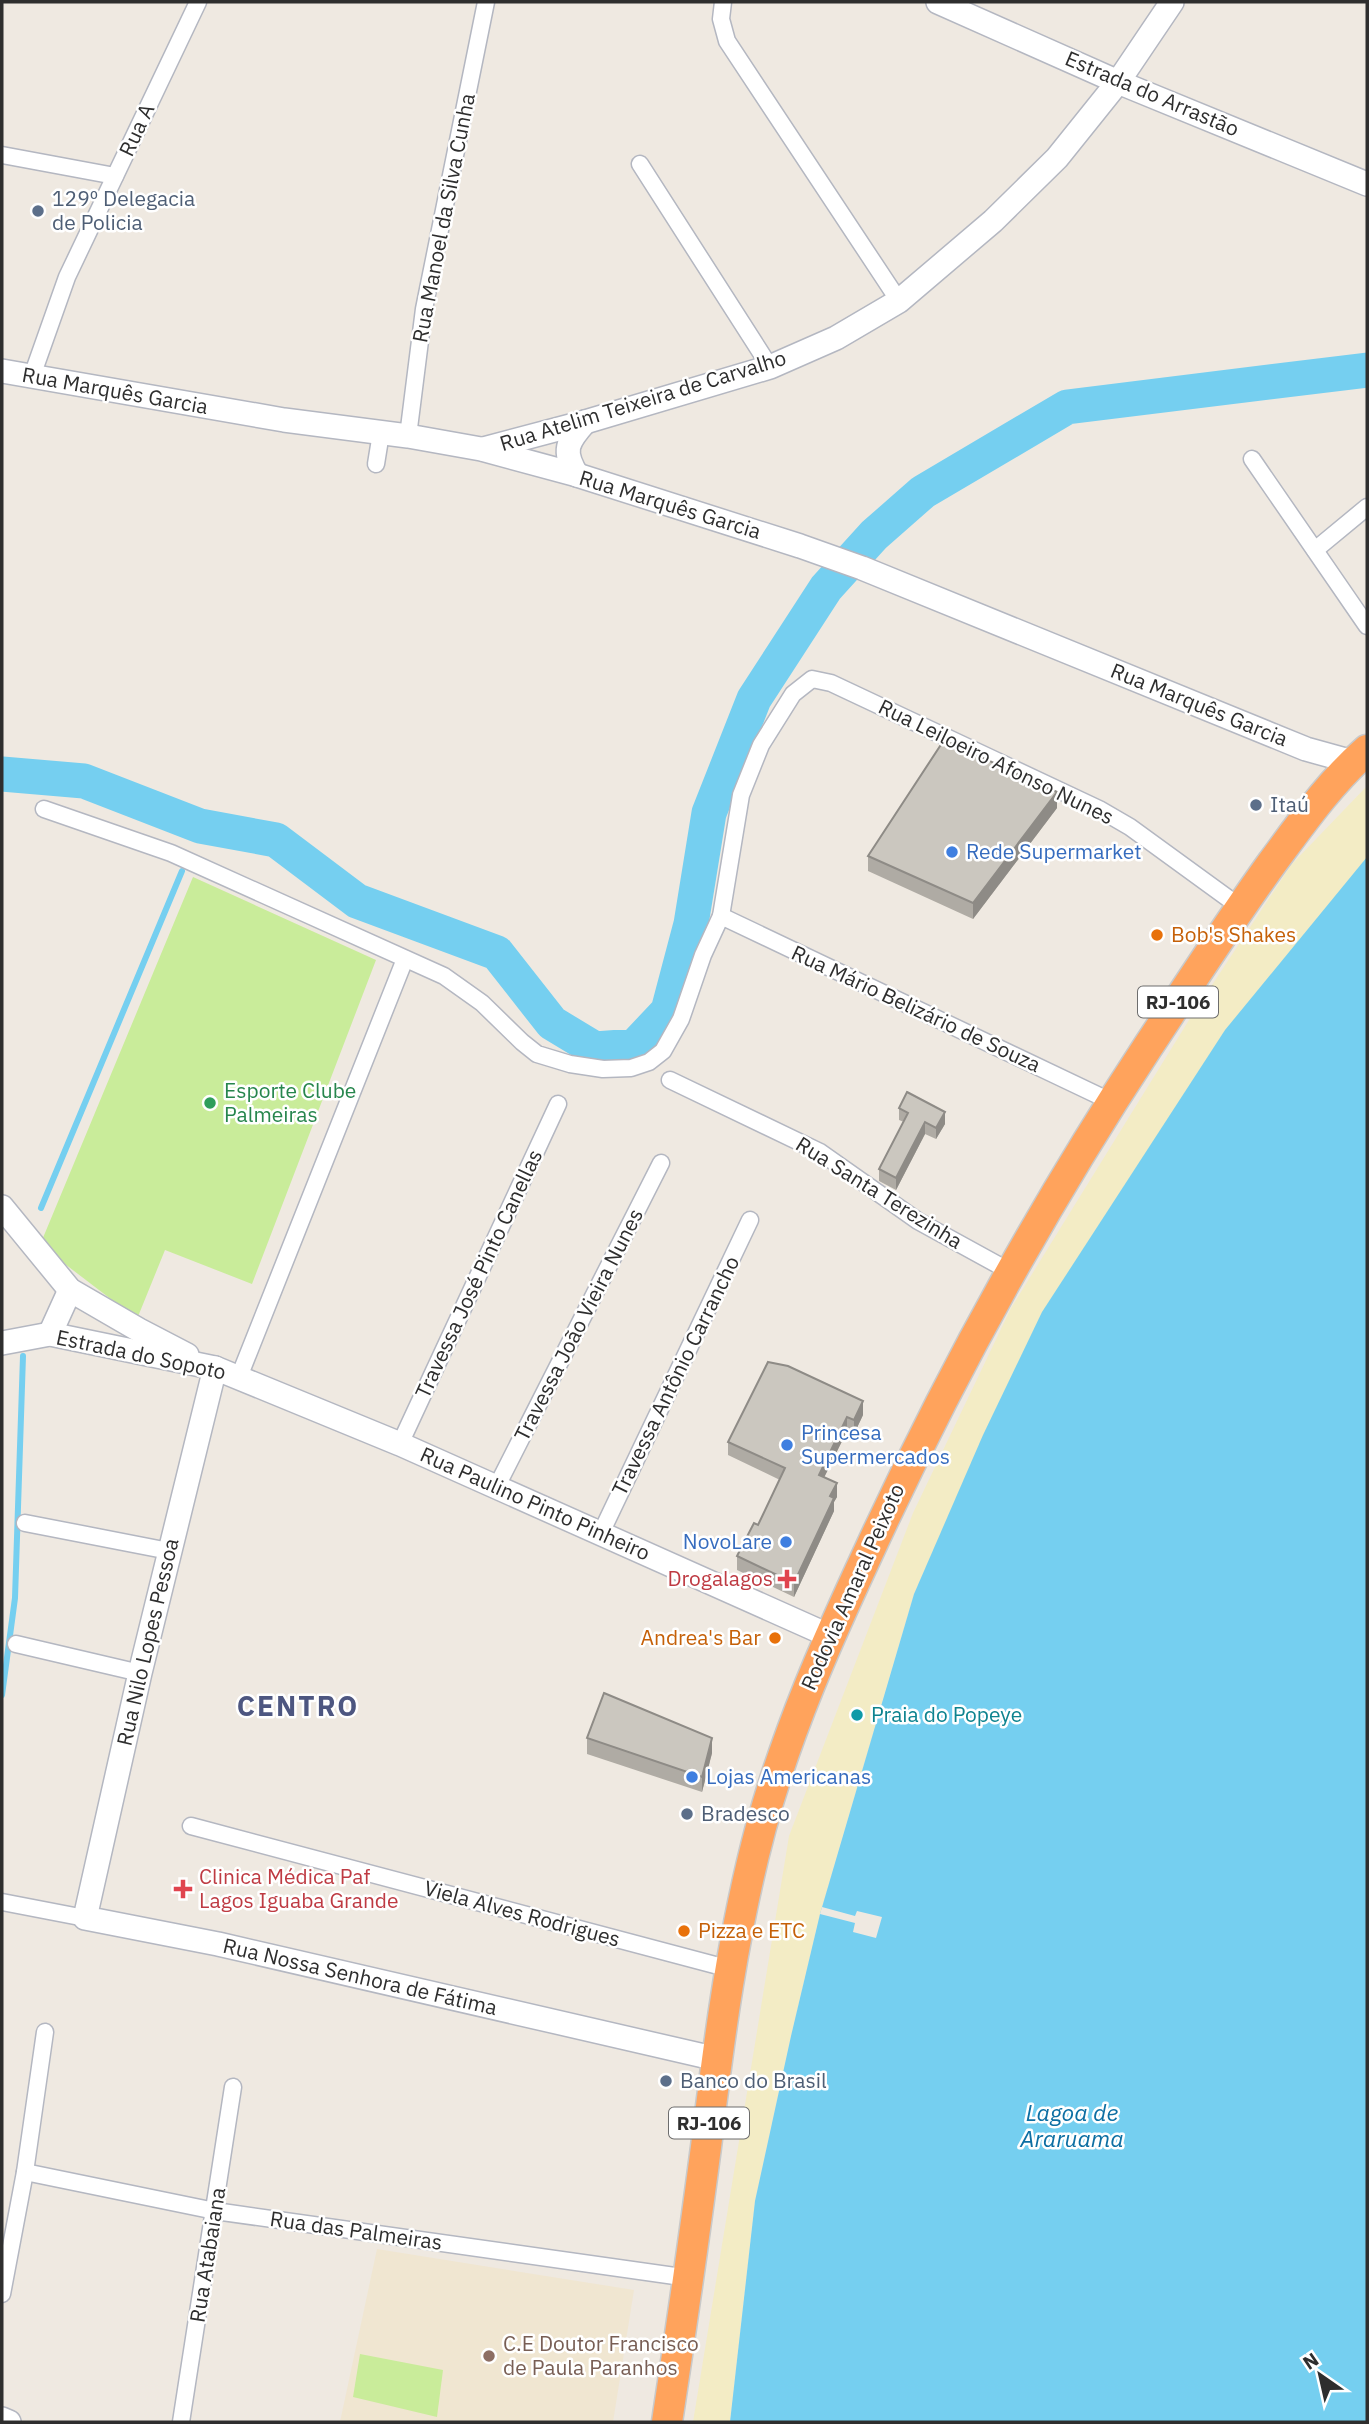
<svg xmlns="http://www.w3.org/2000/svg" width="1369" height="2424" font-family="'IBM Plex Sans',sans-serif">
  <rect width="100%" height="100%" fill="#efe9e1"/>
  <!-- education -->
  <path fill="#f0e6d1" d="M377,2249l257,41 -21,132h-273z"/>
  <!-- sand -->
  <path fill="#f3ecc5" d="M1367,786v71l-365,539 -88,198 -94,320 -29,122 -36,165 -25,221h-37l96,-586 124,-323 98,-205 178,-288 102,-155z"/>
  <!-- pitch -->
  <g fill="#c9ec9a">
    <path d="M193,877l183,83 -124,324 -87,-34 -28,69 -97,-74z"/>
    <path d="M360,2354l83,16 -6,47 -84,-20z"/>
  </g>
  <!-- water -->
  <path fill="#75cff0" d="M1367,857v1565h-637l25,-221 36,-165 29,-122 94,-320 69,-159 59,-123 183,-282z"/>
  <!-- pier -->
  <path fill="#efe9e1" d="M822,1907l33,9 2,-5 25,6 -6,21 -23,-6 2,-9 -35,-9z"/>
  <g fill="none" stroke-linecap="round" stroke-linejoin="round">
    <!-- stream -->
    <g stroke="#75cff0" stroke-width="6">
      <path d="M196,839l4,-13"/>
      <path d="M41,1208l141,-337"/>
      <path d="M2,1695l13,-97 8,-242"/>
    </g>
    <!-- river -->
    <path stroke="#75cff0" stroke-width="35" d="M2,774l82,7 116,45 76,14 81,61 140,52 55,70 43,26 40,-3 33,-35 23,-87 18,-111 45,-114 72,-111 48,-53 49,-43 144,-85 300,-37"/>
    <defs>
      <g id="street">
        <path d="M723,2l-2,17 6,22 172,260"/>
        <path d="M2,155l113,21"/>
        <path d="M640,164l130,203"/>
        <path d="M32,376l35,-99 131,-275"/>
        <path d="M408,436l16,-127 62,-307"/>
        <path d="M1252,459l115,167"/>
        <path d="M376,464l5,-31"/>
        <path d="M1315,550l52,-43"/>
        <path d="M44,809l127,44 273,123 38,27 40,39 15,12 33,10 33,5 28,-1 18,-6 14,-11 18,-32 22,-64 18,-39 20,-121 20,-50 32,-51 19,-15 19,4 268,126 31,18 110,80"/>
        <path d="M721,916l391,186"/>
        <path d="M670,1080l150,72 98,69 93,51"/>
        <path d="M239,1377l166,-418"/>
        <path d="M400,1444l158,-340"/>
        <path d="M497,1486l164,-323"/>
        <path d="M25,1523l144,28"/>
        <path d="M601,1533l149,-313"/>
        <path d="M16,1644l124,29"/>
        <path d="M191,1826l539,143"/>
        <path d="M2,1902l83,16"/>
        <path d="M25,2172l190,39 474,67"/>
        <path d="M2,2294l23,-122 20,-140"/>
        <path d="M181,2422l52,-335"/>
      </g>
      <g id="secondary">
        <path d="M938,2l180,80 249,102"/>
        <path d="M2,371l282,49 124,16 73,13 96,26 223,71 62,22 444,181 47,13"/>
        <path d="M483,449l102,-27 185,-55 66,-29 63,-37 94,-80 64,-63 61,-76 54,-80"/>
        <path d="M577,475c-15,-24 -10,-33 8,-53"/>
        <path d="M2,1207l68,83 69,40 48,25"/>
        <path d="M50,1334l20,-44"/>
        <path d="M2,1343l48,-9 165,34 185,76 430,192"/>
        <path d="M215,1368l-75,305 -55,245 133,26 499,115"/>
        <path d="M2,2419l7,3"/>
      </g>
      <path id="highway" d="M667,2422c14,-92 27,-183 39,-275 13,-108 27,-216 55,-320 26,-96 66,-186 108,-276 80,-174 173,-343 278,-503 41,-62 81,-124 125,-185 29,-39 58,-81 95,-113"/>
    </defs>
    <!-- street casing -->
    <use href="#street" stroke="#b4b7c1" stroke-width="19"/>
    <!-- secondary casing -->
    <use href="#secondary" stroke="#b4b7c1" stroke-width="26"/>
    <!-- highway casing -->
    <use href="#highway" stroke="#c9c9c9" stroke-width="33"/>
    <!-- street -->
    <use href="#street" stroke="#fff" stroke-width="16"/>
    <!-- secondary -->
    <use href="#secondary" stroke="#fff" stroke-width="23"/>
    <!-- highway -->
    <use href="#highway" stroke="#ffa35c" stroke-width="30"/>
  </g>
  <!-- wall -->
  <g fill="#afaba4">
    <path d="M1057,808l-84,111 -105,-48v-15z"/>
    <path d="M899,1108l46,16 -9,15 -11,-5 -29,56 -17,-9v-12l25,-47 -5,-2z"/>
    <path d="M768,1362l95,53 -9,19 -7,-3 -23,46 13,20 -3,5v9l-40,86 -57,-27v-14l21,-31 22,-45 -52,-25v-13z"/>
    <path d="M587,1738l125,15 -10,39 -115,-38z"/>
  </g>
  <!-- shaded-wall -->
  <g fill="#8e8b86">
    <path d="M1057,792v16l-84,111v-16z"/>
    <path d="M945,1112v12l-9,15v-11z"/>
    <path d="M925,1122v12l-29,56v-12z"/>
    <path d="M863,1401v14l-9,19v-14z"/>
    <path d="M847,1417v14l-28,57v-13z"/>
    <path d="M837,1483v14l-3,5v9l-40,86v-14l36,-87z"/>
    <path d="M712,1738v15l-10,39v-15z"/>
  </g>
  <!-- building -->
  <g fill="#cbc7bf" stroke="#8e8b86" stroke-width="2">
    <path d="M944,740l113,52 -84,111 -105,-47z"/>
    <path d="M907,1092l38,20 -9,16 -11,-6 -29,56 -17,-9 29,-56 -9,-5z"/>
    <path d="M768,1362l20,4 75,35 -9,19 -7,-3 -28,58 18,8 -7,13 4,2 -40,85 -57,-27 17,-33 4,2 27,-57 -57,-26z"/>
    <path d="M604,1693l108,45 -10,39 -115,-39z"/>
  </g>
  <!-- markers -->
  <g fill="#5c6f8a" stroke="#fff" stroke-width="2.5">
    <circle cx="38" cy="211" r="7"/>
    <circle cx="1256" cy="805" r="7"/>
    <circle cx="687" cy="1814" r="7"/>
    <circle cx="666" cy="2081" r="7"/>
  </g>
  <g fill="#3f7fe0" stroke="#fff" stroke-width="2.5">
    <circle cx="952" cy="852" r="7"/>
    <circle cx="787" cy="1445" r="7"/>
    <circle cx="786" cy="1542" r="7"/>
    <circle cx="692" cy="1777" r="7"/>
  </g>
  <g fill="#e8710a" stroke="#fff" stroke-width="2.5">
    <circle cx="1157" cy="935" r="7"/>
    <circle cx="775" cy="1638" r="7"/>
    <circle cx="684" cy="1931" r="7"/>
  </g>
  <circle fill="#2e9e5b" stroke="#fff" stroke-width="2.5" cx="210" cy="1103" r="7"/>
  <g fill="#e0444e" stroke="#fff" stroke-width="2.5">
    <path d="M783.5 1568.5h7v7h7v7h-7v7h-7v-7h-7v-7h7z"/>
    <path d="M179.5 1878.5h7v7h7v7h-7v7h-7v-7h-7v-7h7z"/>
  </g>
  <circle fill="#0f9aa8" stroke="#fff" stroke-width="2.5" cx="857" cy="1715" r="7"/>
  <circle fill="#8d6e63" stroke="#fff" stroke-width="2.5" cx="489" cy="2356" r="7"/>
  <g text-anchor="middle" stroke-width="5" stroke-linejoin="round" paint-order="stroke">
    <!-- shield labels -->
    <g fill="#fff" stroke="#6d6d6d" stroke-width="2">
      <rect x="1138" y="986.5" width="80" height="31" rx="5"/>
      <rect x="669" y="2107.5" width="80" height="31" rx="5"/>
    </g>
    <g font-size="19" font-weight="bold" fill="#2e2e2e">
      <text x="1178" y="1009">RJ-106</text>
      <text x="709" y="2130">RJ-106</text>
    </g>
    <!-- street labels -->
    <g font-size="21" fill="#2e2e2e" stroke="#fff">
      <text transform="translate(1152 94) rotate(23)" y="7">Estrada do Arrastão</text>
      <text transform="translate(137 130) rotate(-65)" y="7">Rua A</text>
      <text transform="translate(444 218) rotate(-79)" y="7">Rua Manoel da Silva Cunha</text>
      <text transform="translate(115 391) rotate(10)" y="7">Rua Marquês Garcia</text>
      <text transform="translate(643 401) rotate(-17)" y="7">Rua Atelim Teixeira de Carvalho</text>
      <text transform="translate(670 505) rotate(17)" y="7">Rua Marquês Garcia</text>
      <text transform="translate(1199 705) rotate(22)" y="7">Rua Marquês Garcia</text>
      <text transform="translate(996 762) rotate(26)" y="7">Rua Leiloeiro Afonso Nunes</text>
      <text transform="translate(916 1009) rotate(25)" y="7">Rua Mário Belizário de Souza</text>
      <text transform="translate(879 1193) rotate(32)" y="7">Rua Santa Terezinha</text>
      <text transform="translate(479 1274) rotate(-65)" y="7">Travessa José Pinto Canellas</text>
      <text transform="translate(579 1325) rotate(-63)" y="7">Travessa João Vieira Nunes</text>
      <text transform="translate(141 1355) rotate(12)" y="7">Estrada do Sopoto</text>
      <text transform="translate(676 1376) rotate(-64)" y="7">Travessa Antônio Carrancho</text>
      <text transform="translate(535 1504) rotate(24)" y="7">Rua Paulino Pinto Pinheiro</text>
      <text transform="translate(853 1587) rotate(-66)" y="7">Rodovia Amaral Peixoto</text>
      <text transform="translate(148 1642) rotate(-77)" y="7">Rua Nilo Lopes Pessoa</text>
      <text transform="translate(522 1914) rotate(15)" y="7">Viela Alves Rodrigues</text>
      <text transform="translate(360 1977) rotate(13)" y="7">Rua Nossa Senhora de Fátima</text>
      <text transform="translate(356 2231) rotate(8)" y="7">Rua das Palmeiras</text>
      <text transform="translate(208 2255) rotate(-81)" y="7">Rua Atabaiana</text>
    </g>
    <!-- service labels -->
    <g font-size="21" fill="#4e5e75" stroke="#fff" text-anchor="start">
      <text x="52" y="206">129º Delegacia<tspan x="52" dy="24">de Policia</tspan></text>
      <text x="1270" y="812">Itaú</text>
      <text x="701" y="1821">Bradesco</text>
      <text x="680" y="2088">Banco do Brasil</text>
    </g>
    <!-- shop labels -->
    <g font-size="21" fill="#366cbe" stroke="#fff" text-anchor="start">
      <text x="966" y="859">Rede Supermarket</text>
      <text x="801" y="1440">Princesa<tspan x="801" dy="24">Supermercados</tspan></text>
      <text x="772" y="1549" text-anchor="end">NovoLare</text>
      <text x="706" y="1784">Lojas Americanas</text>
    </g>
    <!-- food labels -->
    <g font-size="21" fill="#c56008" stroke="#fff" text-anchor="start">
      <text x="1171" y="942">Bob's Shakes</text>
      <text x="761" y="1645" text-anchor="end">Andrea's Bar</text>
      <text x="698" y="1938">Pizza e ETC</text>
    </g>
    <!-- leisure labels -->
    <g font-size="21" fill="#27864d" stroke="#fff" text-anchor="start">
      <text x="224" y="1098">Esporte Clube<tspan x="224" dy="24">Palmeiras</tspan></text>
    </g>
    <!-- health labels -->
    <g font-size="21" fill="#be3a42" stroke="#fff" text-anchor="end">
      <text x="773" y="1586">Drogalagos</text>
      <text x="199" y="1884" text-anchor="start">Clinica Médica Paf<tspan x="199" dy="24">Lagos Iguaba Grande</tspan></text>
    </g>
    <!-- culture labels -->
    <g font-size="21" fill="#0d838f" stroke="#fff" text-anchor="start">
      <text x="871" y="1722">Praia do Popeye</text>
    </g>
    <!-- education labels -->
    <g font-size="21" fill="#785e54" stroke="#fff" text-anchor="start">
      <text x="503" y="2351">C.E Doutor Francisco<tspan x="503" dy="24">de Paula Paranhos</tspan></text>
    </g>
    <!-- water labels -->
    <g font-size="23" font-style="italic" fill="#0d6fa3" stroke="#fff">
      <text x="1072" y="2121">Lagoa de<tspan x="1072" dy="26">Araruama</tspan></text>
    </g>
    <!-- district labels -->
    <g font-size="28" font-weight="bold" letter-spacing="2" fill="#4d5680" stroke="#fff">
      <text x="298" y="1716">CENTRO</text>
    </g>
  </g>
  <!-- border -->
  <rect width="1369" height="2424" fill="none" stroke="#2e2e2e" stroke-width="7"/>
  <!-- north arrow -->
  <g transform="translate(1320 2375) rotate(326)" stroke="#ffffff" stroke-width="5" paint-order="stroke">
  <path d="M0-5L12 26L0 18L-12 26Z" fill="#2e2e2e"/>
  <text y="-10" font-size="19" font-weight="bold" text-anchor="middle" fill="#2e2e2e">N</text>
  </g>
</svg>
